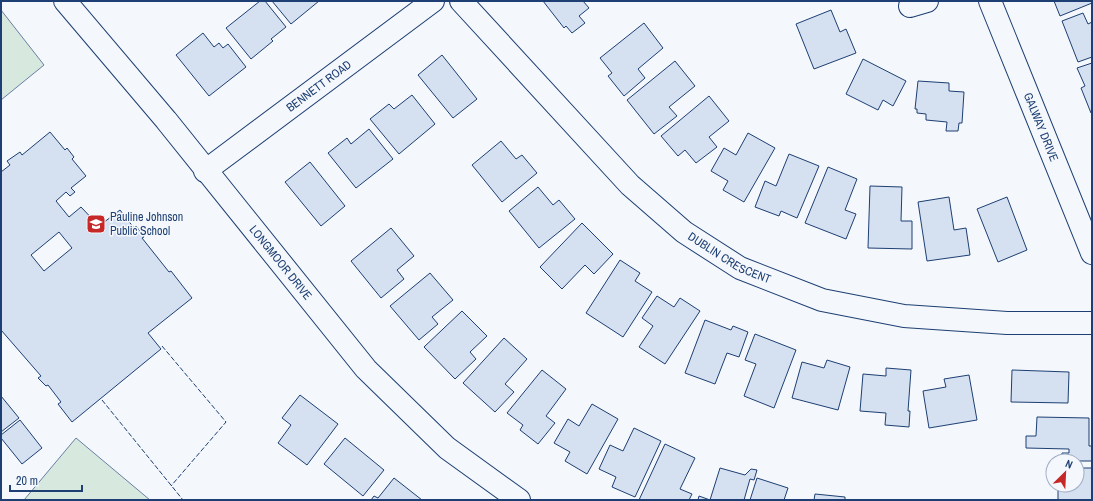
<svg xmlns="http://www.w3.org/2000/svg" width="1093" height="501" font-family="'Archivo Narrow',sans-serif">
  <rect width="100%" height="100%" fill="#f4f7fb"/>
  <!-- green -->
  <g fill="#d7e8df" stroke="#687fa3">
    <path d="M1,10l43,55 -43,35z"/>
    <path d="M76,438l74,62h-126z"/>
  </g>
  <!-- building -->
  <g fill="#d5e0f0" stroke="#1d3f73" fill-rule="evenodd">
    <path d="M260,1h5l21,26 -15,12 2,2 -22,18 -25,-31z"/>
    <path d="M272,1h47l-28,23z"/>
    <path d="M543,1h40l6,7 -10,8 6,7 -13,10 -6,-7 -2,2z"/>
    <path d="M1054,1h37l1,2 -32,13z"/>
    <path d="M831,10l9,22 6,-3 10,24 -42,16 -18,-45z"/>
    <path d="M1083,13l5,11 4,-2v35l-14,5 -16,-41z"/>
    <path d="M644,23l19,25 -25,21 7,9 -21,18 -16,-20 4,-3 -12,-15z"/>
    <path d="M203,33l11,14 5,-4 4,5 5,-4 18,23 -37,29 -33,-41z"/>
    <path d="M442,55l35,44 -24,19 -35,-43z"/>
    <path d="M863,59l43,22 -13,25 -10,-6 -5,10 -32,-16z"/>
    <path d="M675,61l20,25 -26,21 8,9 -23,18 -27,-34z"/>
    <path d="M1092,63v50h-1l-10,-25 4,-2 -8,-18z"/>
    <path d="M918,81l31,2v8l15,1 -2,31h-3l-1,8h-12l1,-9 -21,-2v-6l-9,-1v-4h-2z"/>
    <path d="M412,95l23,29 -36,30 -29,-35 19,-15 5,5z"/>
    <path d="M709,96l20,25 -20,16 8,10 -21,16 -11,-13 -7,6 -17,-20z"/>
    <path d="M369,129l24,30 -37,29 -28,-35 19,-15 4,6z"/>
    <path d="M50,132l15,18 2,-2 7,9 -2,2 14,17 -15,12 4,4 -5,4 -4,-4 -10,9 13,16 12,-10 18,19 21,-16 14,18 2,-2 8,11 -2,1 27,34 2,-1 21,27 -44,35 13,16 -89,73 -14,-18 3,-2 -13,-17 -2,1 -8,-8 3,-2 -40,-46v-158l9,-7 -3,-4 13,-9 2,3zM59,232l13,16 -28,23 -13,-16z"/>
    <path d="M748,133l27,15 -31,54 -21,-12 5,-9 -17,-10 13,-23 12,7z"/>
    <path d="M501,141l15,18 6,-4 15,18 -35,29 -30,-37z"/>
    <path d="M789,154l30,12 -22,52 -16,-7 -2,5 -24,-9 10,-26 11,5z"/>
    <path d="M310,162l35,44 -24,20 -36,-44z"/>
    <path d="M828,167l29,12 -12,31 11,4 -10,25 -41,-16z"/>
    <path d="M870,186l32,1 -1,34h11v28l-44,-1z"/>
    <path d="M538,187l15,18 6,-5 16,19 -36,29 -30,-37z"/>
    <path d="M949,197l5,33 12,-2 4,27 -43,6 -9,-59z"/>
    <path d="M1007,197l20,53 -29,12 -21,-53z"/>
    <path d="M582,223l31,31 -19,20 -9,-9 -23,24 -22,-22z"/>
    <path d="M391,228l23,28 -17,14 7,9 -23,19 -30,-37z"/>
    <path d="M620,260l20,13 -5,8 17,11 -29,45 -37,-24z"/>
    <path d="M430,273l23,27 -21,17 6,7 -19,16 -29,-34z"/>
    <path d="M657,296l17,11 6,-9 20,13 -35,53 -26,-17 14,-21 -11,-8z"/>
    <path d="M462,311l25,25 -17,16 6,7 -21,20 -31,-32z"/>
    <path d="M705,320l26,10 2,-4 15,6 -9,25 -12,-4 -12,31 -30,-11z"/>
    <path d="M755,334l41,16 -22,58 -30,-12 12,-32 -11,-4z"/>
    <path d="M504,338l23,21 -22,25 9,8 -19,20 -32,-29z"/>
    <path d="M827,360l23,7 -12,43 -46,-12 10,-36 22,6z"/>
    <path d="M886,368l25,2 -3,41h2l-1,16 -24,-2 1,-12 -26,-2 3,-37 23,2z"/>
    <path d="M542,370l24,19 -20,27 9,7 -17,21 -18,-14 3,-5 -16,-12z"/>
    <path d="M1012,370l57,2 -1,31 -57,-1z"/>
    <path d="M969,375l8,45 -48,8 -6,-37 23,-4 -2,-8z"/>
    <path d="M300,395l38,29 -31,41 -29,-22 13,-18 -9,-7z"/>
    <path d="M1,396l18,22 -18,14z"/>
    <path d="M592,404l26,15 -31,55 -22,-13 5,-9 -16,-9 14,-24 11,7z"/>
    <path d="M1037,417l52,1v28h3v15h-30v-8h7v-4l-43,-1v-12h10z"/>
    <path d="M20,420l22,28 -20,16 -21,-26v-3z"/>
    <path d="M634,428l27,13 -26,56 -23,-10 4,-10 -17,-8 11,-24 13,6z"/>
    <path d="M345,438l39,32 -21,26 -39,-32z"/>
    <path d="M665,444l30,14 -15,31 12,5 -3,6h-50z"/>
    <path d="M720,468l25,7 6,-6 6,1 -3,10 -4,-1 -6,21h-46l1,-4 11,4z"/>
    <path d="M1077,468h15v32h-34v-15h19z"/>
    <path d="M394,478l28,22h-51l3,-4 4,2z"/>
    <path d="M757,478l31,10 -4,12h-34z"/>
    <path d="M815,494l30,3v3h-31z"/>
  </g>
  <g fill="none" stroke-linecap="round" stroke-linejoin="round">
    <defs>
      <g id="street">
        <path id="s1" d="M461,1l169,184 54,47 56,36 82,32 82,16 103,7h85"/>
        <path id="s2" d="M990,1l102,252"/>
        <path d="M910,6l17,-5"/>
        <path id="s3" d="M205,171l228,-170"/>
      </g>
      <g id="secondary">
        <path id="s4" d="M65,1l101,119 200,249 81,79 72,52"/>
      </g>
    </defs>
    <!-- street casing -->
    <use href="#street" stroke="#1d3f73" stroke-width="24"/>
    <!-- secondary casing -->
    <use href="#secondary" stroke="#1d3f73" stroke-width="24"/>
    <!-- street -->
    <use href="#street" stroke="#f4f7fb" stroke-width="22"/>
    <!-- secondary -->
    <use href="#secondary" stroke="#f4f7fb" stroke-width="22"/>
    <!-- fence -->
    <g stroke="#1d3f73" stroke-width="1" stroke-dasharray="5 2" stroke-linecap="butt">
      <path d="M162,346l64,76 -55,64"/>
      <path d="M102,400l81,100"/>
    </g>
  </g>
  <!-- icons -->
  <defs>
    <symbol id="school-square" viewBox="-11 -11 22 22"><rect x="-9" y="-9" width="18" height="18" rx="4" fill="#c62828" stroke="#f4f7fb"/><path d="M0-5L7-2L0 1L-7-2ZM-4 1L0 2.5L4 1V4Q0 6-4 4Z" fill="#fff"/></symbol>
  </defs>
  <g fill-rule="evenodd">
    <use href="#school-square" x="85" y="213" width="22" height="22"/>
  </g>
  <g text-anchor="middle" stroke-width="3" stroke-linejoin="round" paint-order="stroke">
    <!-- street labels -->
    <g font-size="12" fill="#1d3f73" stroke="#f4f7fb">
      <text dy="4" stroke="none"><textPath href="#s3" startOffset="142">BENNETT ROAD</textPath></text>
      <text dy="4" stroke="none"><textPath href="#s2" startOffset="136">GALWAY DRIVE</textPath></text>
      <text dy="4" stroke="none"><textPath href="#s1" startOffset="374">DUBLIN CRESCENT</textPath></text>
      <text dy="4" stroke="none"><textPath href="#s4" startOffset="339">LONGMOOR DRIVE</textPath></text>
    </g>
    <!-- poi labels -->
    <g font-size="12" fill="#1d3f73" stroke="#f4f7fb" text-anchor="start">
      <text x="110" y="221">Pauline Johnson<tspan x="110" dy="14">Public School</tspan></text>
    </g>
  </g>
  <!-- border -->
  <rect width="1093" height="501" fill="none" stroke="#1d3f73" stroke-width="4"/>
  <!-- north arrow -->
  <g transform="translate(1065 473) rotate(24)"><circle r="19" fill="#f4f7fb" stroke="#9eadc5"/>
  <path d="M0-3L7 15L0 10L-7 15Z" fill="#c62828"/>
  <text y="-6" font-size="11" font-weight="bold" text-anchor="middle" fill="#1d3f73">N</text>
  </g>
  <!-- scale -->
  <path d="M10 485v6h72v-6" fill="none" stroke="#1d3f73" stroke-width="2"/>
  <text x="16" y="485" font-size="12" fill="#1d3f73" stroke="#f4f7fb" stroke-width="3" paint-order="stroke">20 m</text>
</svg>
